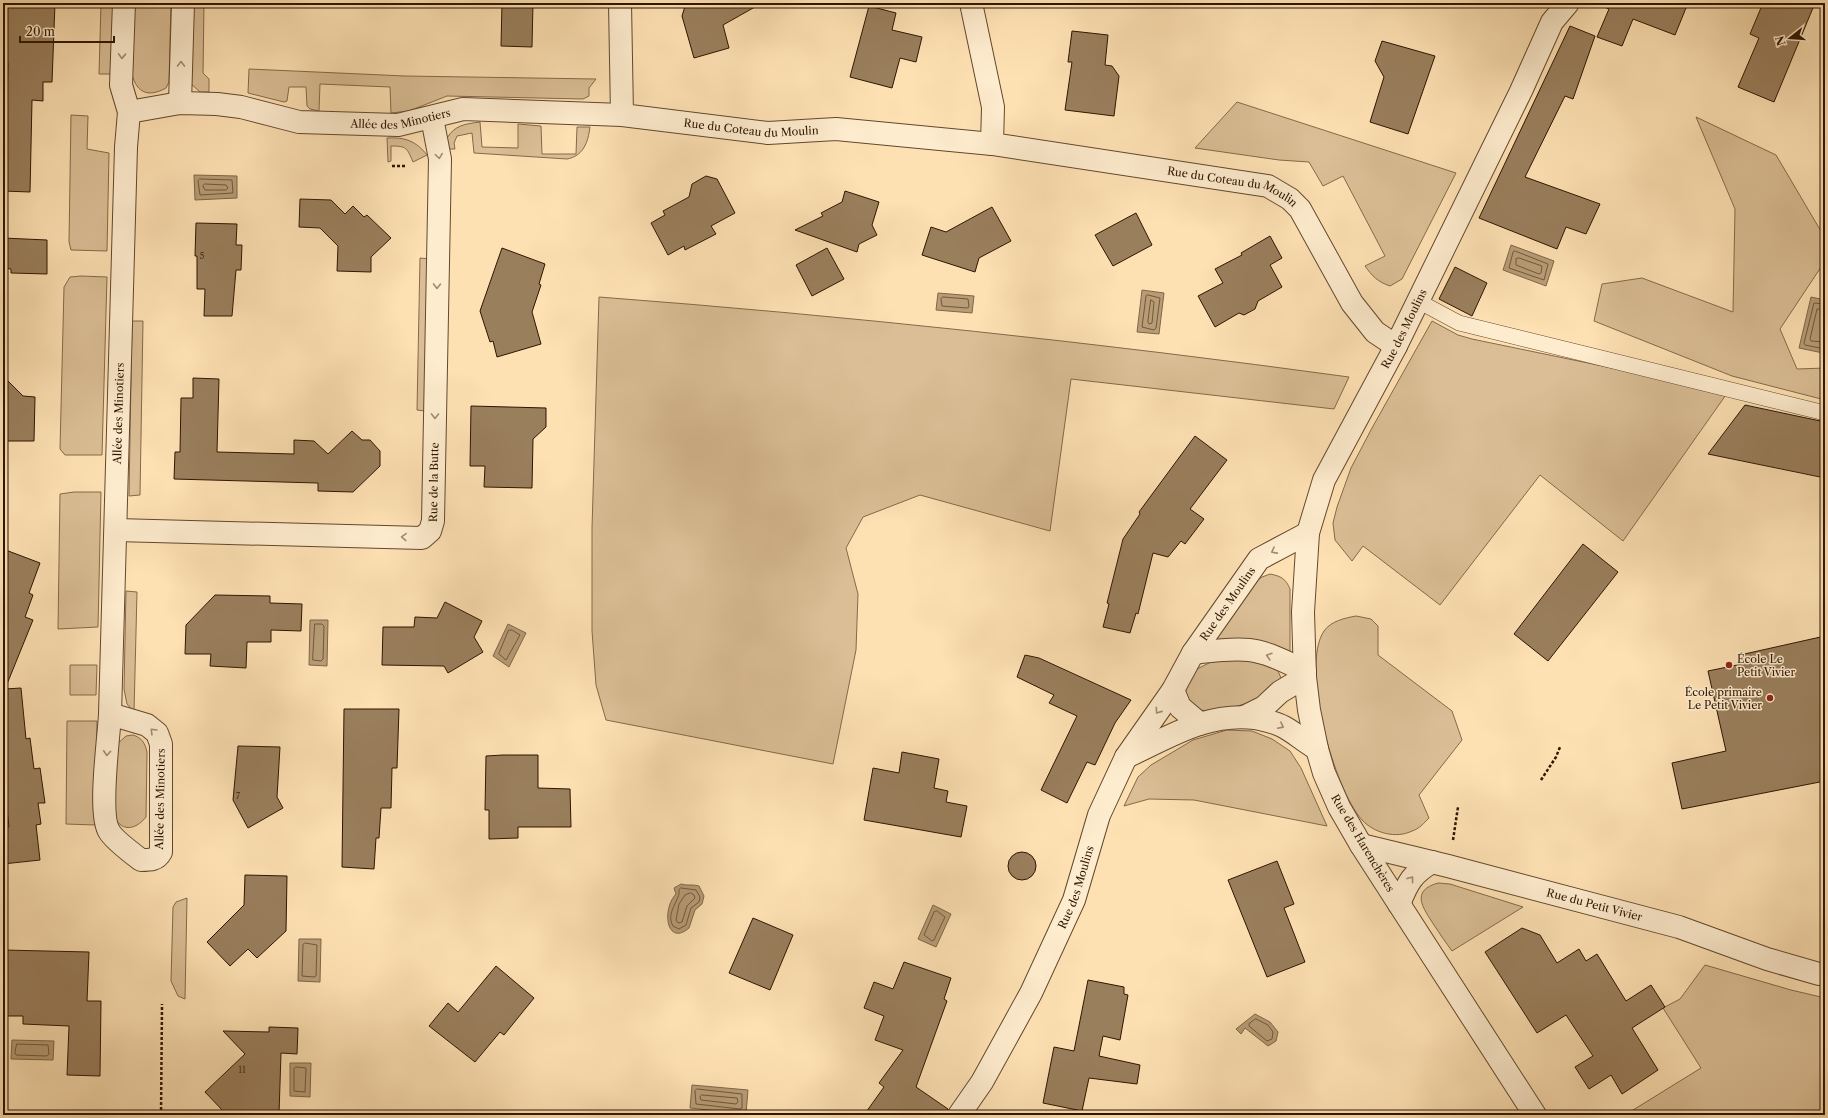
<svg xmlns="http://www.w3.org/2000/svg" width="1828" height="1118" font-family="'Libre Caslon Text',serif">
  <rect width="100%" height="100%" fill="#fee1b3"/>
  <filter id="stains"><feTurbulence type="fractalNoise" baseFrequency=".005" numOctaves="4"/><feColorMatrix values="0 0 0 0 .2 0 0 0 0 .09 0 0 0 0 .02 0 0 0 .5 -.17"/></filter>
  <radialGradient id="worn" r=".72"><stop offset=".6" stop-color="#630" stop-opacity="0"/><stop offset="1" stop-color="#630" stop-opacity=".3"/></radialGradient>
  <!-- green -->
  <g fill="#dbbe95" stroke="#846a4a">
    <path d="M101,3h12l-2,71h-12z"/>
    <path d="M132,3h39l-2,79 -3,6c-20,11 -31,3 -35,-18z"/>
    <path d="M190,3h14l-1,70 6,6v13h-9l-11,-10z"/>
    <path d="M249,69l156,7 191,3 -7,9v8l-6,3 -136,-3 -38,15 -18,2 -1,-26 -70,-3 -1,27 -9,-2 -3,-3 -1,-19h-17l-2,14 -3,1 -36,-9z"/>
    <path d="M1237,102l219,71 -54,106 -12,7c-12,-4 -18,-10 -25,-20l20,-10 -42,-80 -20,10 -14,-24 -30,-2 -84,-12z"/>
    <path d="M71,115l17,1 -1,33 22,4 -2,98 -36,-1 -2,-8z"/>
    <path d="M1696,117l80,38 49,83v23l-45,68 17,40 28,-1v32l-93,-24 -138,-55 8,-37 40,-6 91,34 2,-103z"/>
    <path d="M480,122l2,25 36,1v-24l23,2 1,28h34l1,-27h13c-2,16 -7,29 -23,32l-93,-6 -2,-20 -15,3 -3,7 1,6h-7l-1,-11c8,-13 18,-14 33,-16z"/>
    <path d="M387,138c18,-1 29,3 40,17l-14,7c-6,-14 -6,-16 -22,-16v15l-3,1z"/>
    <path d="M420,258l10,1 -5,152 -8,-1z"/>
    <path d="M81,276l26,1 -5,178h-37l-5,-6 4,-162 6,-10z"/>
    <path d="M599,297c251,19 501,46 750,80l-15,32 -263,-30 -21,152 -130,-36 -57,22 -17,31 12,46 -2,56 -23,114 -227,-44 -10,-35 -4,-54v-103z"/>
    <path d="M132,321h11l-3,174 -11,1z"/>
    <path d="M1432,321l26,14 14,4 256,53 -105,149 -83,-66 -100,130 -77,-59 -11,15 -17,-21 -2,-17 4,-16 14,-39 21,-40z"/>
    <path d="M74,492h27l-3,135 -40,2 2,-135z"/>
    <path d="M1270,574c11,2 16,5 20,15v63l-2,1 -71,-12 -3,-3 41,-56 7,-5z"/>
    <path d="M126,591l11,1 -3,120 -7,-8 -3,-15z"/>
    <path d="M1356,616l15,3 7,7v29l74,56 10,29 -43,55 10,23c-5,5 -10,11 -17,13 -16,8 -38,2 -50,-11 -28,-31 -62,-153 -38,-189 7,-10 21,-13 32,-15z"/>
    <path d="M1222,659l32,1 24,11 3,7c-6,6 -13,14 -21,19 -17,10 -44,15 -63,13l-14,-17 12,-23 14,-7z"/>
    <path d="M70,665h27l-1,30h-26z"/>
    <path d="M67,721h30l-2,104 -29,-1z"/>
    <path d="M1227,730l25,1 20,8 18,12 11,17 26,58 -133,-26 -45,-1 -25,7 14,-29 13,-12 42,-25z"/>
    <path d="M133,735c9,3 12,8 14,17l-1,65c-11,14 -26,15 -33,-3l2,-68 11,-10z"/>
    <path d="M1438,883l12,1 73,23 -71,44c-6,-8 -12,-17 -18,-26 -11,-17 -24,-34 4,-42z"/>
    <path d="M187,898l-2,101 -7,-3 -7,-15 2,-74 3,-5z"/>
    <path d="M1705,965l86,25 34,8v117h-200l76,-47 -38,-60 17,-9z"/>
  </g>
  <!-- water -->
  <g fill="#b79c76" stroke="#806647">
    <path d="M194,175l43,1v22l-42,2z"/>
    <path d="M1511,245l43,16 -8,25 -43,-16z"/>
    <path d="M1142,290l22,3 -5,41 -22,-2z"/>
    <path d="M938,293l36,3 -2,17 -36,-3z"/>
    <path d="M1811,297l14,3v43l-2,10 -24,-5z"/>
    <path d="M310,620h18l-1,46 -18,-1z"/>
    <path d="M508,624l18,9 -17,34 -16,-11z"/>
    <path d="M681,884c5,2 12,0 18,2l5,10 -2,8 -7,6 -6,18c-22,19 -28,-18 -13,-34l-2,-6z"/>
    <path d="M933,905l18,9 -15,33 -18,-8z"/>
    <path d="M299,939h22l-1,43 -22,-1z"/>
    <path d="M1255,1014l15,8 8,10 -2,9 -8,5 -23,-18 -4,6 -5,-5z"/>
    <path d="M12,1040l42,1 -1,19 -42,-1z"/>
    <path d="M290,1063h21l-1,34 -20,-1z"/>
    <path d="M692,1085l56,5 -2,24 -56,-6z"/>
  </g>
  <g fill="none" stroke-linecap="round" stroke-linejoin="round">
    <!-- shore -->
    <g stroke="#72583b" stroke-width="1">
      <path d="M200,179l32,1 1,13 -33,2 -2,-14z"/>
      <path d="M205,184l21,1 2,3 -2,2h-21l-2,-4z"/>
      <path d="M1515,251l33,13 -4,16 -35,-12 4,-16z"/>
      <path d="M1519,258l23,8 -1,7 -2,1 -23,-9v-6z"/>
      <path d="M1148,295l12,3 -4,30 -2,2 -12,-3 4,-31z"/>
      <path d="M943,297l25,2 1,8 -2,1 -25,-2 -1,-7z"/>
      <path d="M1151,300l3,2 -2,21 -3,1 -1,-2z"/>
      <path d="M1825,304l-11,-1 -10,40 1,2 15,3 5,-1"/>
      <path d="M1825,309h-8l-7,30 1,2 14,1"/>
      <path d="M315,624h7l2,2 -1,33 -2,2 -8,-1z"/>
      <path d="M509,630h3l8,5 -14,25 -7,-6z"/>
      <path d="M681,888l15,2 4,7 -1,5 -8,6 -5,17 -7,4 -6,-3c-8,-14 8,-26 6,-36z"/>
      <path d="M691,893l3,2 1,3 -8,8 -5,16 -4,1 -2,-3 3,-16 6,-9z"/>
      <path d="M937,911l8,6 -11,23 -2,1 -8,-6 10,-23z"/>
      <path d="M305,943l12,2 -1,31 -2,1 -12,-1 1,-31z"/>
      <path d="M1256,1019l12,6 5,7 -1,7 -5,2 -18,-15v-2z"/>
      <path d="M17,1044l31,1 1,9 -2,2 -31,-1 -1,-2z"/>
      <path d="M296,1067l10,1 -1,24 -11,-1v-22z"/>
      <path d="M697,1089l45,5v14l-2,1 -44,-5 -1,-13z"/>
      <path d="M702,1095l35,3 1,4 -2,2 -35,-4 -1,-3z"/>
    </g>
  </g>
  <!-- building -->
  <g fill="#9a7f5d" stroke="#2e1500">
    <path d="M3,3h52l-3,79h-9v19l-11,-1 -2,92 -27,-1v-50h3l2,-78h-5z"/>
    <path d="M502,3h31l-1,44 -31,-1z"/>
    <path d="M686,3h76l-39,22 6,23 -35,10 -12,-42z"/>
    <path d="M1597,3h91l-13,32 -42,-16 -11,27 -25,-9 12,-28 -12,-5z"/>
    <path d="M1763,3h52l-41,99 -36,-15 21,-49 -9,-4z"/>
    <path d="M869,6l27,7 -4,17 30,7 -6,25 -16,-4 -8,30 -42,-11z"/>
    <path d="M1570,26l25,10 -22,63 -8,-3 -40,81 75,27 -14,30 -20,-7 -9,22 -78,-31z"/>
    <path d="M1072,31l36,4 -3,30 7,1 7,10 -5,40 -49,-6 7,-48h-4z"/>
    <path d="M1382,41l53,15 -27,78 -38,-12 14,-45 -9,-16z"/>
    <path d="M706,176l11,3 18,34 -24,13 5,8 -31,16 -1,-4 -16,9 -17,-32 14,-8 -2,-4 26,-14 3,-13z"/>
    <path d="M845,191l34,11 -7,23 5,10 -18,9 -2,8 -62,-22 28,-14 -2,-3 21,-11z"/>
    <path d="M300,199l31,1 14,14 8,-8 11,11 3,-2 24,23 -20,19v15l-34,-1 1,-25 -18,-18 -21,-1z"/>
    <path d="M992,207l19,34 -32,17 -4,14 -53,-17 9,-28 15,5z"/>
    <path d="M1136,213l16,32 -39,21 -18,-31z"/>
    <path d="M196,223l41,1 -1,21h6l-1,25h-5l-4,46h-28l1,-27h-8v-33h-2z"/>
    <path d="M1270,236l12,22 -12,7 12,22 -24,14 -3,8 -11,6 -5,-2 -24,14 -17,-31 25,-13 -8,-14 27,-14 -1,-2z"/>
    <path d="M3,238l44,2v34l-36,-1v-4l-8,-1z"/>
    <path d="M502,248l43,16 -6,20 2,1 -9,27 9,32 -44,13 -4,-16 -3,1 -10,-31z"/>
    <path d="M827,248l17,31 -32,17 -16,-31z"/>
    <path d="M1455,267l32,16 -15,33 -33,-17z"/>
    <path d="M3,376l20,20 12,1 -1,44h-31z"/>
    <path d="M193,378l26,1 -2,73 77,2v-14l20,1 14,13 24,-23 10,9h8l10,11v15l-27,26 -35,-1v-8l-144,-4 1,-27h5l1,-54h12z"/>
    <path d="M1745,405l80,17v56l-117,-24z"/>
    <path d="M471,406l75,2v19l-13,12 -1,49 -48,-1 1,-21h-15z"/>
    <path d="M1195,436l32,24 -37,49 14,10 -19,25 -4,-3 -13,16 -15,-4 -15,61 -2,-1 -6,20 -27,-6 6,-23 -2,-1 16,-64 17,-25 -1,-2z"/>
    <path d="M1583,544l35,28 -70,89 -34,-27z"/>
    <path d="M3,549l37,14 -11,30 4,2 -8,22 8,3 -28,69 16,-1 5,51 4,-1 4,31 6,-1 5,35h-7l3,21 -5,1 4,35 -37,4v-36l6,-1 -6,-53z"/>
    <path d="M215,595l55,1v7l32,1 -1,27 -30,-1v12h-24l-1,26 -36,-2 1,-12h-26l1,-29z"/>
    <path d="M445,602l37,19 -8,16 9,15 -35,21 -4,-7 -62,-1 1,-38h31l1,-10 22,1z"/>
    <path d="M1825,636v145l-143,28 -10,-46 54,-12 -18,-80 34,-7 -2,-9z"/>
    <path d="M1025,655l14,3 92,42 -16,23 -20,42 -8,-3 -20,41 -26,-13 36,-74 -28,-13 5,-8 -37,-18z"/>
    <path d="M344,709h55l-2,59h-5l-1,40h-10l-2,30h-3l-2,31 -32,-2z"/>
    <path d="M238,746l42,1 -3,50 6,11 -35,20 -15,-28z"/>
    <path d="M902,752l37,7 -5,29 14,3 -2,11 21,4 -6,31 -97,-17 9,-52 26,5z"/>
    <path d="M503,755h35v33l32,1 1,38h-53v11l-29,1v-29h-4l1,-54z"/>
    <circle cx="1022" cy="866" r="14"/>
    <path d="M1277,861l17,43 -10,4 21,54 -38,15 -39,-97z"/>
    <path d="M245,875l42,1 -1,55 -29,27 -9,-9 -18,17 -23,-24 37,-37z"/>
    <path d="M753,918l40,17 -23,55 -41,-17z"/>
    <path d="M1522,928l18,7 17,28 22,-14 7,12 11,-7 29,47 25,-16 14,22 -33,21 26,42 -36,24 -11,-19 -22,14 -14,-22 18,-11 -27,-41 -29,18 -52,-81z"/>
    <path d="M3,950l86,2 -2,49h14l-1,75 -33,-1 2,-49 -46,-2v-8h-20z"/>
    <path d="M904,962l47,16 -7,21 3,2 -31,86 32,22 -1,6h-83l20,-28 -5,-4 24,-33 -28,-10 9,-24 -20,-8 10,-26 19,7z"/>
    <path d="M496,966l38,32 -30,37 -4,-3 -25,30 -46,-36 19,-23 10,9z"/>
    <path d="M1088,980l36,7v7l4,1 -8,45 -17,-4 -4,20 41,9 -3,19 -48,-6 -7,33 -39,-8 11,-56 20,4z"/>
    <path d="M269,1027l29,1 -1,26 -16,-1 -2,61 -54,-1 -20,-21 40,-38 -22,-23 46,1z"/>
  </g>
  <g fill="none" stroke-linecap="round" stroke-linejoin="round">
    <defs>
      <path id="lane" d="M1418,301l41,22 366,90"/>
      <g id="street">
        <path id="s1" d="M620,3l2,112 146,18 68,-4 156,15 276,42 22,13 10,10 52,94 23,29 21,14"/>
        <path d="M971,3l22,104 -1,37"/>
        <path d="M180,103l3,-100"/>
        <path id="s2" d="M129,112l51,-9 37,1 24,3 58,15 99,3 65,-16 159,6"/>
        <path id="s3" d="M116,530l306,8 8,-7 3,-10 7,-362 -8,-41"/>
        <path d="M1193,653c19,-2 38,-5 56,-3 19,2 39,13 56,21"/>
        <path d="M1173,690l7,17 20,17"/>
        <path id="s4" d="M110,714l37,11 10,8 4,11v108c-4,8 -11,8 -20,8 -8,-6 -28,-21 -32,-29 -11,-18 0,-94 1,-117l16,-567 3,-35 -8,-27 3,-82"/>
        <path d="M1244,717l20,-10 16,-15 25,-15"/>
        <path d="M1126,757c42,-19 80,-45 129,-39 10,2 20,4 29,9 11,6 21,15 33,22"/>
        <path id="s5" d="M1361,845l87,21 231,61 88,32 52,15h6"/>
        <path d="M1399,904c9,-22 13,-30 33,-42"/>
        <path id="s6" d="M959,1115l23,-33 49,-89 43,-93 25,-85 27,-58 47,-67 20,-37 66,-94 49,-26"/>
        <path id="s7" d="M1535,1115l-174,-270 -22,-38 -15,-34 -7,-24 -8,-39 -4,-33 -2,-65 5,-79 16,-53 72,-134 125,-255 31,-69 16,-19"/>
      </g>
    </defs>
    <!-- lane casing -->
    <use href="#lane" stroke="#62482d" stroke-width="16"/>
    <!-- street casing -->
    <use href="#street" stroke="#62482d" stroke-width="24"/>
    <!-- path -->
    <g stroke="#2e1500" stroke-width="2.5" stroke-dasharray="3 2" stroke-linecap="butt">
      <path d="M392,166h14"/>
      <path d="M1541,780l15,-23 4,-10"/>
      <path d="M1453,840l5,-33"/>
      <path d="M161,1115l1,-111"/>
    </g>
    <!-- lane -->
    <use href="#lane" stroke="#feecce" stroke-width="15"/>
    <!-- street -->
    <use href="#street" stroke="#feecce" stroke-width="22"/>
  </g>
  <!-- one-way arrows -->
  <defs><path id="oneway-chevron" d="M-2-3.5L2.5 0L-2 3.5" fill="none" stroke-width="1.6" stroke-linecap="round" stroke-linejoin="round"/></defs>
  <g stroke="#a08b71">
    <use href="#oneway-chevron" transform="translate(122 56) rotate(92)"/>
    <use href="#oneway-chevron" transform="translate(181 64) rotate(-89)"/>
    <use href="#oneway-chevron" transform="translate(439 156) rotate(82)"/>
    <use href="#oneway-chevron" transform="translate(437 286) rotate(91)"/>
    <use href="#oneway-chevron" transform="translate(435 416) rotate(91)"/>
    <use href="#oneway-chevron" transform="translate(404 537) rotate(-178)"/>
    <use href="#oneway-chevron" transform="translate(1274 551) rotate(152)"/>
    <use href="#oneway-chevron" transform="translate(1269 656) rotate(-163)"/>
    <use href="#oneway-chevron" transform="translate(1158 711) rotate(125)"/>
    <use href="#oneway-chevron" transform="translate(1281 726) rotate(27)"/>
    <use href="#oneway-chevron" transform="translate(153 731) rotate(-135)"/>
    <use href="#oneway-chevron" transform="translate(107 753) rotate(94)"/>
    <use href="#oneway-chevron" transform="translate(1411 879) rotate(-53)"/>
  </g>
  <!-- markers -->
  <g fill="#8f2418" stroke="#feecce" stroke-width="1.5">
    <circle cx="1729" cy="665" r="4"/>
    <circle cx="1770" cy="698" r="4"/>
  </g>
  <g text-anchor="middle" stroke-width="3" stroke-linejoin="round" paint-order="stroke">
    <!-- number labels -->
    <g font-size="9" fill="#493017">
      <text x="202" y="259">5</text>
      <text x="238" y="799">7</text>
      <text x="242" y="1073">11</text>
    </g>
    <!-- street labels -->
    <g font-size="11" fill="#2e1500" stroke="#feecce">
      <text dy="4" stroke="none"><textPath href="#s2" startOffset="275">Allée des Minotiers</textPath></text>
      <text dy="4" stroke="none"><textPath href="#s1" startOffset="242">Rue du Coteau du Moulin</textPath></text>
      <text dy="4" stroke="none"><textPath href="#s1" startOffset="729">Rue du Coteau du Moulin</textPath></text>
      <text dy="4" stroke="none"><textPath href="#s7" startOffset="871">Rue des Moulins</textPath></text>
      <text dy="4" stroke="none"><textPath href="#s4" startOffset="656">Allée des Minotiers</textPath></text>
      <text dy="4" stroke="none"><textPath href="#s3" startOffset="366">Rue de la Butte</textPath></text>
      <text dy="4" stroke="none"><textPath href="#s6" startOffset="581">Rue des Moulins</textPath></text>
      <text transform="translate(160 799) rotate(-89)" y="4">Allée des Minotiers</text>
      <text transform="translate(1363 843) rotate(59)" y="4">Rue des Harenchères</text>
      <text dy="4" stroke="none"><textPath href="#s6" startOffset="257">Rue des Moulins</textPath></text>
      <text dy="4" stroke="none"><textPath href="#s5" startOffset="241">Rue du Petit Vivier</textPath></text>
    </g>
    <!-- poi labels -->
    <g font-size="11" fill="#2e1500" stroke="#feecce" text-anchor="start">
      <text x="1737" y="663">École Le<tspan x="1737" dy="13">Petit Vivier</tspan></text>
      <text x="1762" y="696" text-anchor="end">École primaire<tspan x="1762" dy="13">Le Petit Vivier</tspan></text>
    </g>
  </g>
  <!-- margin -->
  <rect width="1828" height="1118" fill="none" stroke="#fee1b3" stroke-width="16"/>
  <rect x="4" y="4" width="1820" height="1110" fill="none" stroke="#2e1500" stroke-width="2"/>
  <rect x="8" y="8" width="1812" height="1102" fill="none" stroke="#2e1500"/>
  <!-- north arrow -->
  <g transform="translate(1790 38) rotate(253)" stroke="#feecce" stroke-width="3" paint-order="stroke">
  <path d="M0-3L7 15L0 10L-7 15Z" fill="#2e1500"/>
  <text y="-6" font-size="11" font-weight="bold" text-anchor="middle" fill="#2e1500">N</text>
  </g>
  <!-- scale -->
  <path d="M20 36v6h94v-6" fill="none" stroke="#2e1500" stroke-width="2"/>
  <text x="26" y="36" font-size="12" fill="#2e1500" stroke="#feecce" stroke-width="3" paint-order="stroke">20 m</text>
  <rect width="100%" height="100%" filter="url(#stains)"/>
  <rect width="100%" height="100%" fill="url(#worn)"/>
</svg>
